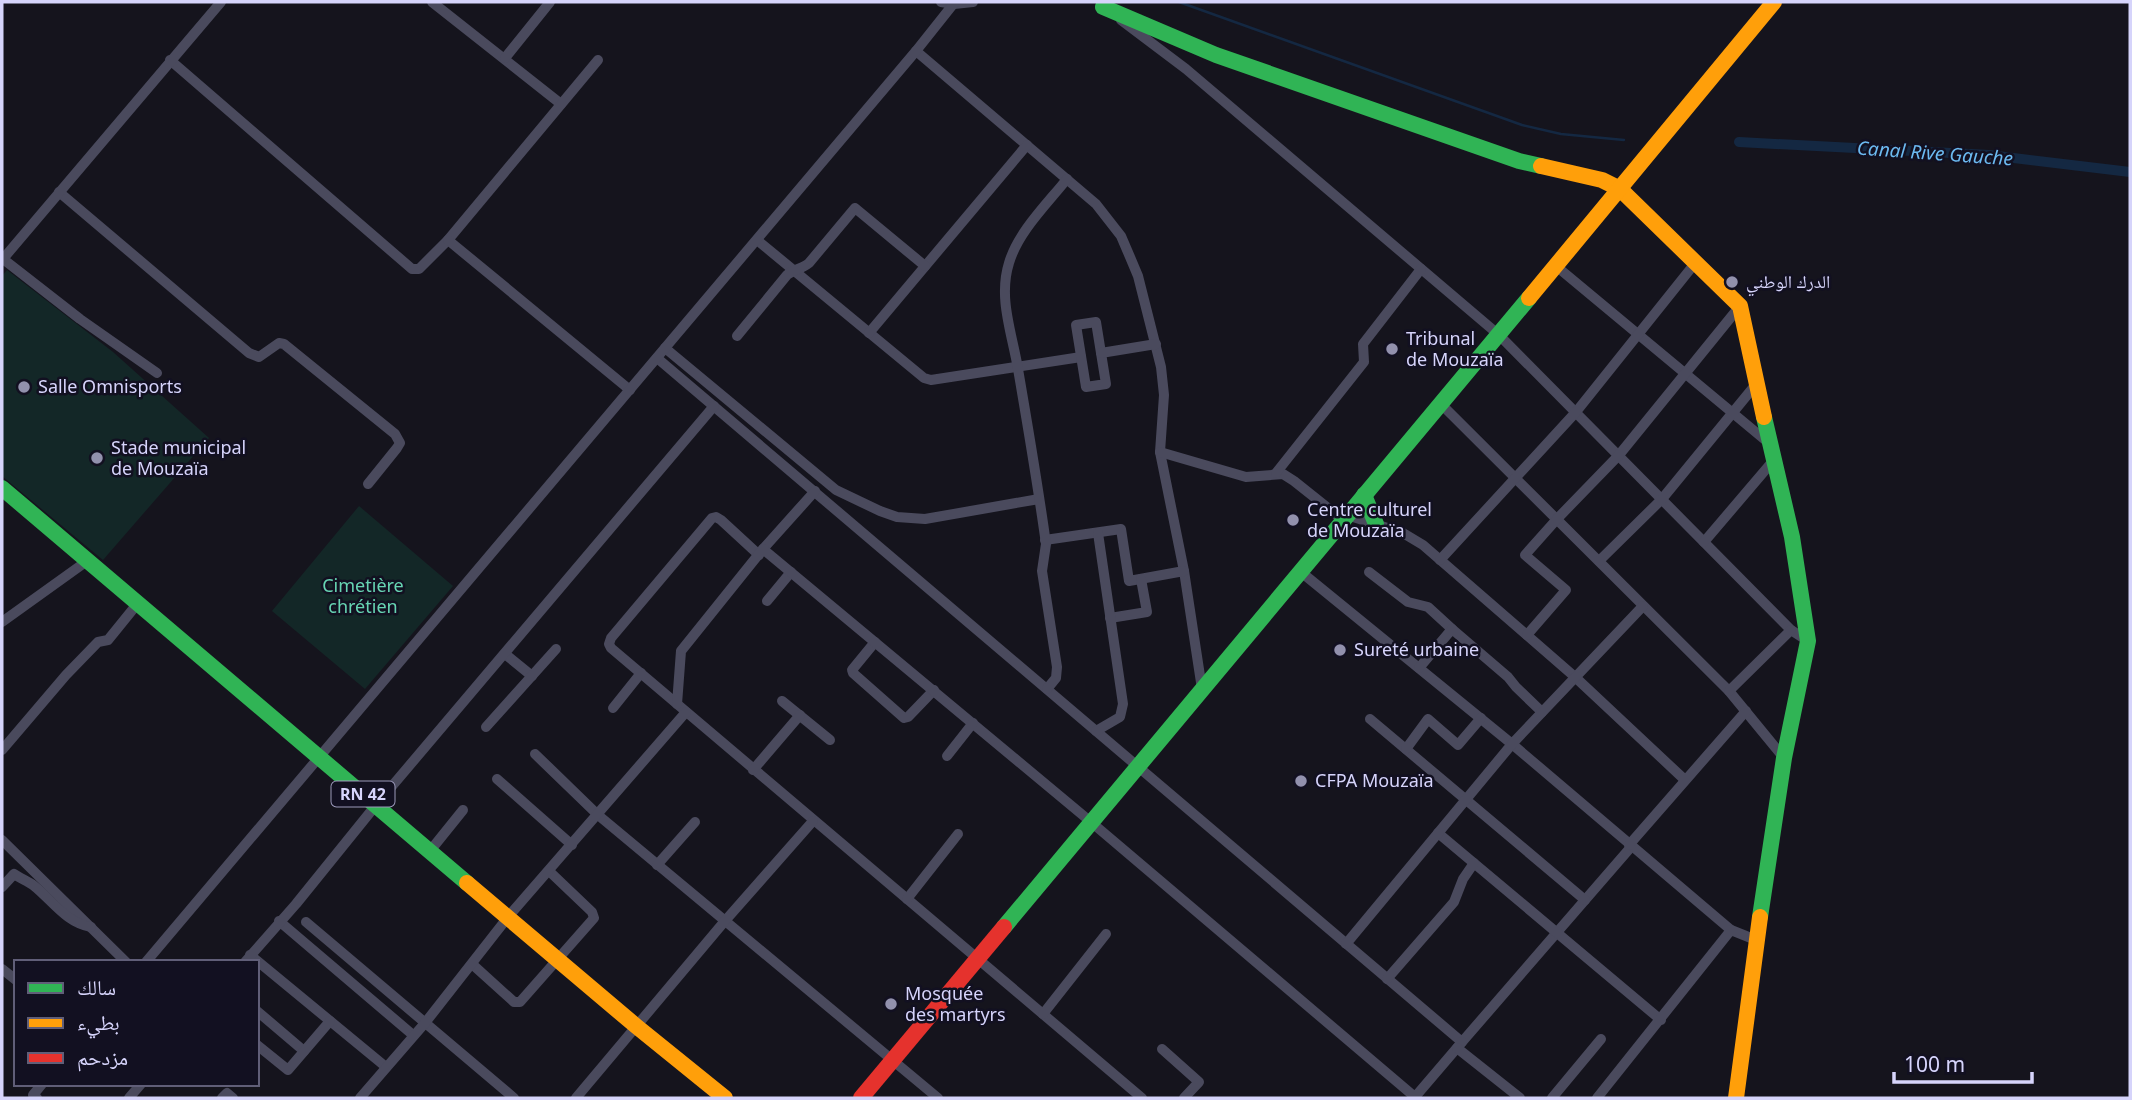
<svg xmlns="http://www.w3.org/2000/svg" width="2132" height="1100" font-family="'Noto Sans','Noto Naskh Arabic',sans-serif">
  <rect width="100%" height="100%" fill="#15141d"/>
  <!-- green -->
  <g fill="#132727">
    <path d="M7,270l106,82 96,86 -106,122 -101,-84v-200z"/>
    <path d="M359,506l94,80 -88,103 -93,-78z"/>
  </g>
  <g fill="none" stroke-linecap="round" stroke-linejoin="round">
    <!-- stream -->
    <path stroke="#142842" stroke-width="2.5" d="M1179,2l343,123 39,9 63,6"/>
    <!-- canal -->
    <path stroke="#142842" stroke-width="10" d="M1739,142l250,13 141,17"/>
    <!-- street -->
    <g stroke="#4a4a5d" stroke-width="10">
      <path d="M432,2l129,102"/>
      <path d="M941,2l13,2 19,-2"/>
      <path d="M1121,20l65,49 313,266 292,295 17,11"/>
      <path d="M916,51l180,153 25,32 9,21 8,19 23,91 3,28 -4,57 24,119 18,118"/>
      <path d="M505,58l45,-56"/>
      <path d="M170,60l242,209h7l29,-29 150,-180"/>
      <path d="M59,192l190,161 10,4 20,-14 5,1 111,90 5,9 -3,5 -29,36"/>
      <path d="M448,240l182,150"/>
      <path d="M757,240l167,138 7,2 150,-23"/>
      <path d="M3,259l77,60 77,54"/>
      <path d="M2,260l219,-258"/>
      <path d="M1556,266l214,178"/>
      <path d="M1096,322l10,62 -20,3 -10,-62z"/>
      <path d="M869,333l158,-188"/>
      <path d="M737,336l50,-61c7,-6 15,-6 22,-12l46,-55 70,58"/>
      <path d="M665,348l171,142 44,21 17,6 28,2 114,-20"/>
      <path d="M1101,353l55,-9"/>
      <path d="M657,358l805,684 169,-195"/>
      <path d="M1441,404l288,287 55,67"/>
      <path d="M1160,452l86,25 37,-3 11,7 49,39"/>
      <path d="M1276,473l88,-111 -1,-18 58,-75"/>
      <path d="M1347,515l56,18 20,12 152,132 110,103"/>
      <path d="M1045,540l76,-11 8,52 55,-10"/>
      <path d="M1704,542l69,-81"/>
      <path d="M763,549l52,-58"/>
      <path d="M759,555l-38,-35 -5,-3 -4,1 -101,120 -2,6 2,4 531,450"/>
      <path d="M1440,560l136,-148 120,-150"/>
      <path d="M1599,561l63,-62 95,-116"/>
      <path d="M1301,572l211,172 219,186"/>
      <path d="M1369,572l39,30 20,5 24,22"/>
      <path d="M767,601l24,-29"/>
      <path d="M1110,618l37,-6 -6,-33"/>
      <path d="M2,622l85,-61"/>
      <path d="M1527,635l39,-45 -41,-35 32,-36 62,-64 121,-149"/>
      <path d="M875,642l-23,28 1,3 51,45 4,-1 26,-27"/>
      <path d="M505,654l27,22"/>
      <path d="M1419,668l33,-39 56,48 8,10 26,25"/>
      <path d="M1047,689l9,-11 1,-11 -15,-96 4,-27c-8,-58 -18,-117 -28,-175 -6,-36 -20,-71 -9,-106 9,-31 38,-59 58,-84"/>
      <path d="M1729,691l62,-61"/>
      <path d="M782,701l48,39"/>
      <path d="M677,704l4,-53 82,-102 328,273 324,275 47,-55"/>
      <path d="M613,708l28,-35"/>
      <path d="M1370,719l215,181"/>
      <path d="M486,727l70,-78"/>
      <path d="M1096,731l24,-14 3,-13 -25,-171"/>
      <path d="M1406,749l22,-30 30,26 23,-27"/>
      <path d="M2,750l64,-75 32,-33 10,-2 30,-37"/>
      <path d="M535,754l63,61 340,283"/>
      <path d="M947,756l26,-33"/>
      <path d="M753,770l47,-55"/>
      <path d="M497,779l75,66"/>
      <path d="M1438,833l223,187"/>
      <path d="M2,840l124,122"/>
      <path d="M1629,845l117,-134"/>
      <path d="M430,851l33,-41"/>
      <path d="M657,865l38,-43"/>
      <path d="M2,887l12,-13c6,4 13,7 19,11 19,15 33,38 58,42"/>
      <path d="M907,899l51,-65"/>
      <path d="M279,921l134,114"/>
      <path d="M306,922l208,176"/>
      <path d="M1346,944l166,-200 131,-138"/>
      <path d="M250,955l136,112"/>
      <path d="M146,962l770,-911 39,-49"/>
      <path d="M245,962l51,-58 80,-99 338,-399"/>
      <path d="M472,964l42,38h6l74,-84 -2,-6 -43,-41"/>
      <path d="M2,969l14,11"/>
      <path d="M1387,979l67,-77 9,-23 11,-16"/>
      <path d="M257,1011l47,40"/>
      <path d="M1043,1014l63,-80"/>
      <path d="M257,1045l31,25 42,-49"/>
      <path d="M1457,1048l63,50"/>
      <path d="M1162,1049l37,33 -15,16"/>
      <path d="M37,1098l-4,-3 9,-11"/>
      <path d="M129,1098l12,-14"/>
      <path d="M222,1098l5,-5 6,5"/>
      <path d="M360,1098l65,-75 83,-106 178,-205"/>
      <path d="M576,1098l148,-176 89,-101"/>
      <path d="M1552,1098l49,-59"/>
      <path d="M1597,1098l134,-168 25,10"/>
    </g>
    <!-- fast -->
    <g stroke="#30b455" stroke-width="16">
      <path d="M1103,7l113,48 303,106 22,5"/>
      <path d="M2,488l465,395"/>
      <path d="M1364,495l12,29"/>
      <path d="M1760,917l24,-159 24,-117 -16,-104 -28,-120"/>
      <path d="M1004,927l525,-629"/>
    </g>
    <!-- slow -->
    <g stroke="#ff9f0a" stroke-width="16">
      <path d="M1541,166l61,14 18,9 120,117 24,111"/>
      <path d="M1529,298l245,-296"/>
      <path d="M467,883l169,143 89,72"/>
      <path d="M1736,1098l24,-181"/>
    </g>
    <!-- jam -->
    <path stroke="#e5322d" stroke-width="16" d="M861,1098l143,-171"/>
  </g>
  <!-- markers -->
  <g fill="#9291ad" stroke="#121021" stroke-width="2.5">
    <circle cx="1732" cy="282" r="7"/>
    <circle cx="1392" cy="349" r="7"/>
    <circle cx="24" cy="387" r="7"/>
    <circle cx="97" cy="458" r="7"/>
    <circle cx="1293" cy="520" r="7"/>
    <circle cx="1340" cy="650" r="7"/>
    <circle cx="1301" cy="781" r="7"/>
    <circle cx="891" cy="1004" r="7"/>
  </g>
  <g text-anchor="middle" stroke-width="5" stroke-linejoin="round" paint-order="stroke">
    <!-- shield labels -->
    <rect fill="#121021" stroke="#9b99ba" stroke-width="2" x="331.5" y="781.5" width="63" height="25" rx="5"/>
    <g font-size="16" font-weight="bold" fill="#d6d4fb">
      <text x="363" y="800">RN 42</text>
    </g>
    <!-- poi labels -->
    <g font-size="18" fill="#d6d4fb" stroke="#121021" text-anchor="start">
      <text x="1746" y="288">الدرك الوطني</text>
      <text x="1406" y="345">Tribunal<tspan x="1406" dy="21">de Mouzaïa</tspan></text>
      <text x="38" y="393">Salle Omnisports</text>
      <text x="111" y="454">Stade municipal<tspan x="111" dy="21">de Mouzaïa</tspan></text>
      <text x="1307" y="516">Centre culturel<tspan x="1307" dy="21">de Mouzaïa</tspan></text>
      <text x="1354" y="656">Sureté urbaine</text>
      <text x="1315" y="787">CFPA Mouzaïa</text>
      <text x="905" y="1000">Mosquée<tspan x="905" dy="21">des martyrs</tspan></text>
    </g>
    <!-- park labels -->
    <g font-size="18" fill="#67d4b3" stroke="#121021">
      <text x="363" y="592">Cimetière<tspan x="363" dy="21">chrétien</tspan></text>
    </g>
    <!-- water labels -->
    <g font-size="19" font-style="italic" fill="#6cbaf1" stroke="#121021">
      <text transform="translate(1935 153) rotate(4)" y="7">Canal Rive Gauche</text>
    </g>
  </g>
  <!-- border -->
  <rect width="2132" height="1100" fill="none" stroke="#d6d4fb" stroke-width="7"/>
  <!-- legend -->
  <rect x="14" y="960" width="245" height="126" fill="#121021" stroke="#605e78" stroke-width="2"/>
  <rect x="28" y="983" width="35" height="10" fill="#30b455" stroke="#605e78" stroke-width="2"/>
  <text x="77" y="995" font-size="21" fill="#d6d4fb">سالك</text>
  <rect x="28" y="1018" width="35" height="10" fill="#ff9f0a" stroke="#605e78" stroke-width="2"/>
  <text x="77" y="1030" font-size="21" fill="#d6d4fb">بطيء</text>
  <rect x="28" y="1053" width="35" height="10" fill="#e5322d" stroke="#605e78" stroke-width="2"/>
  <text x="77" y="1065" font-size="21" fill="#d6d4fb">مزدحم</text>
  <!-- scale -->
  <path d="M1894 1072v10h138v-10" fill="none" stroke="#d6d4fb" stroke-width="3.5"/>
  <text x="1904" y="1072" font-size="21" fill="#d6d4fb" stroke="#121021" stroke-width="5" paint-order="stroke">100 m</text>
</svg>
